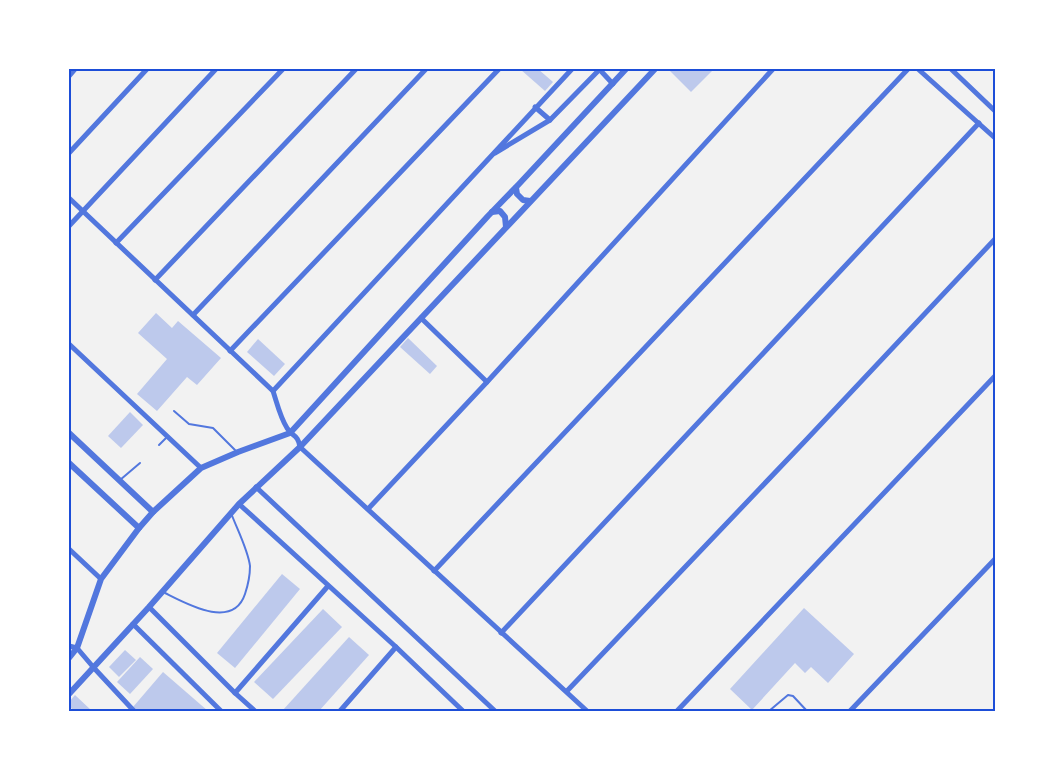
<svg xmlns="http://www.w3.org/2000/svg" width="1064" height="780" font-family="'Fira Sans',sans-serif">
  <rect width="100%" height="100%" fill="#f2f2f2"/>
  <!-- building -->
  <g fill="#bdc9ec">
    <path d="M520,69h18l15,13 -8,9z"/>
    <path d="M672,69h42l-23,23 -21,-21z"/>
    <path d="M156,313l16,15 6,-7 43,37 -24,27 -10,-8 -30,34 -20,-17 30,-35 -29,-26z"/>
    <path d="M408,338l29,28 -7,8 -30,-27z"/>
    <path d="M258,339l27,25 -11,12 -27,-24z"/>
    <path d="M130,412l13,13 -22,23 -13,-12z"/>
    <path d="M282,574l18,15 -65,79 -18,-15z"/>
    <path d="M804,608l50,46 -26,29 -17,-16 -6,6 -10,-10 -43,47 -22,-21z"/>
    <path d="M323,609l19,18 -69,72 -19,-17z"/>
    <path d="M349,637l20,18 -50,56h-34l-2,-1z"/>
    <path d="M125,650l11,10 -17,17 -10,-10z"/>
    <path d="M140,657l13,12 -23,25 -13,-12z"/>
    <path d="M163,672l45,39h-71l-4,-4z"/>
    <path d="M75,695l17,16h-18l-5,-5v-4z"/>
  </g>
  <g fill="none" stroke-linecap="round" stroke-linejoin="round">
    <!-- service -->
    <g stroke="#5277de" stroke-width="2">
      <path d="M174,411l15,13 24,4 22,22"/>
      <path d="M159,445l8,-8"/>
      <path d="M120,480l20,-17"/>
      <path d="M165,593c22,11 68,37 80,1 3,-9 5,-18 5,-28 -2,-16 -13,-37 -19,-53"/>
      <path d="M769,711l19,-16 5,1 14,15"/>
    </g>
    <!-- minor -->
    <g stroke="#5277de" stroke-width="5">
      <path d="M918,69l77,69"/>
      <path d="M951,69l44,42"/>
      <path d="M600,70l13,14"/>
      <path d="M69,76l6,-7"/>
      <path d="M535,107l15,13"/>
      <path d="M69,153l78,-84"/>
      <path d="M495,153l55,-33 50,-51"/>
      <path d="M69,198l204,193c4,12 7,26 14,37 5,9 11,6 13,19l287,264"/>
      <path d="M69,226l147,-157"/>
      <path d="M116,243l167,-174"/>
      <path d="M155,280l201,-211"/>
      <path d="M193,315l233,-246"/>
      <path d="M421,318l66,64"/>
      <path d="M69,344l132,124"/>
      <path d="M230,351l269,-282"/>
      <path d="M273,391l299,-322"/>
      <path d="M256,487l239,224"/>
      <path d="M239,504l157,143 67,64"/>
      <path d="M368,509l119,-127 286,-313"/>
      <path d="M69,549l32,30"/>
      <path d="M434,571l474,-502"/>
      <path d="M149,607l86,86 20,18"/>
      <path d="M133,624l88,87"/>
      <path d="M501,633l478,-510"/>
      <path d="M69,646l8,2 17,20 40,43"/>
      <path d="M567,691l240,-252 188,-200"/>
      <path d="M235,693l93,-107"/>
      <path d="M340,711l56,-64"/>
      <path d="M677,711l318,-335"/>
      <path d="M850,711l145,-152"/>
    </g>
    <!-- tertiary -->
    <g stroke="#5277de" stroke-width="6">
      <path d="M516,188l1,6 6,6 7,1"/>
      <path d="M492,212l8,-1 5,6 1,10"/>
      <path d="M69,433l84,79"/>
      <path d="M69,463l70,65"/>
      <path d="M69,658l8,-10 24,-69 38,-51 14,-16 48,-44 37,-16 52,-19 198,-217 31,-32 107,-115"/>
      <path d="M69,694l80,-87 90,-103 61,-57 355,-378"/>
    </g>
  </g>
  <!-- border -->
  <rect width="1064" height="780" fill="none" stroke="#ffffff" stroke-width="141"/>
  <rect x="70" y="70" width="924" height="640" fill="none" stroke="#1d4ed8" stroke-width="2"/>
</svg>
